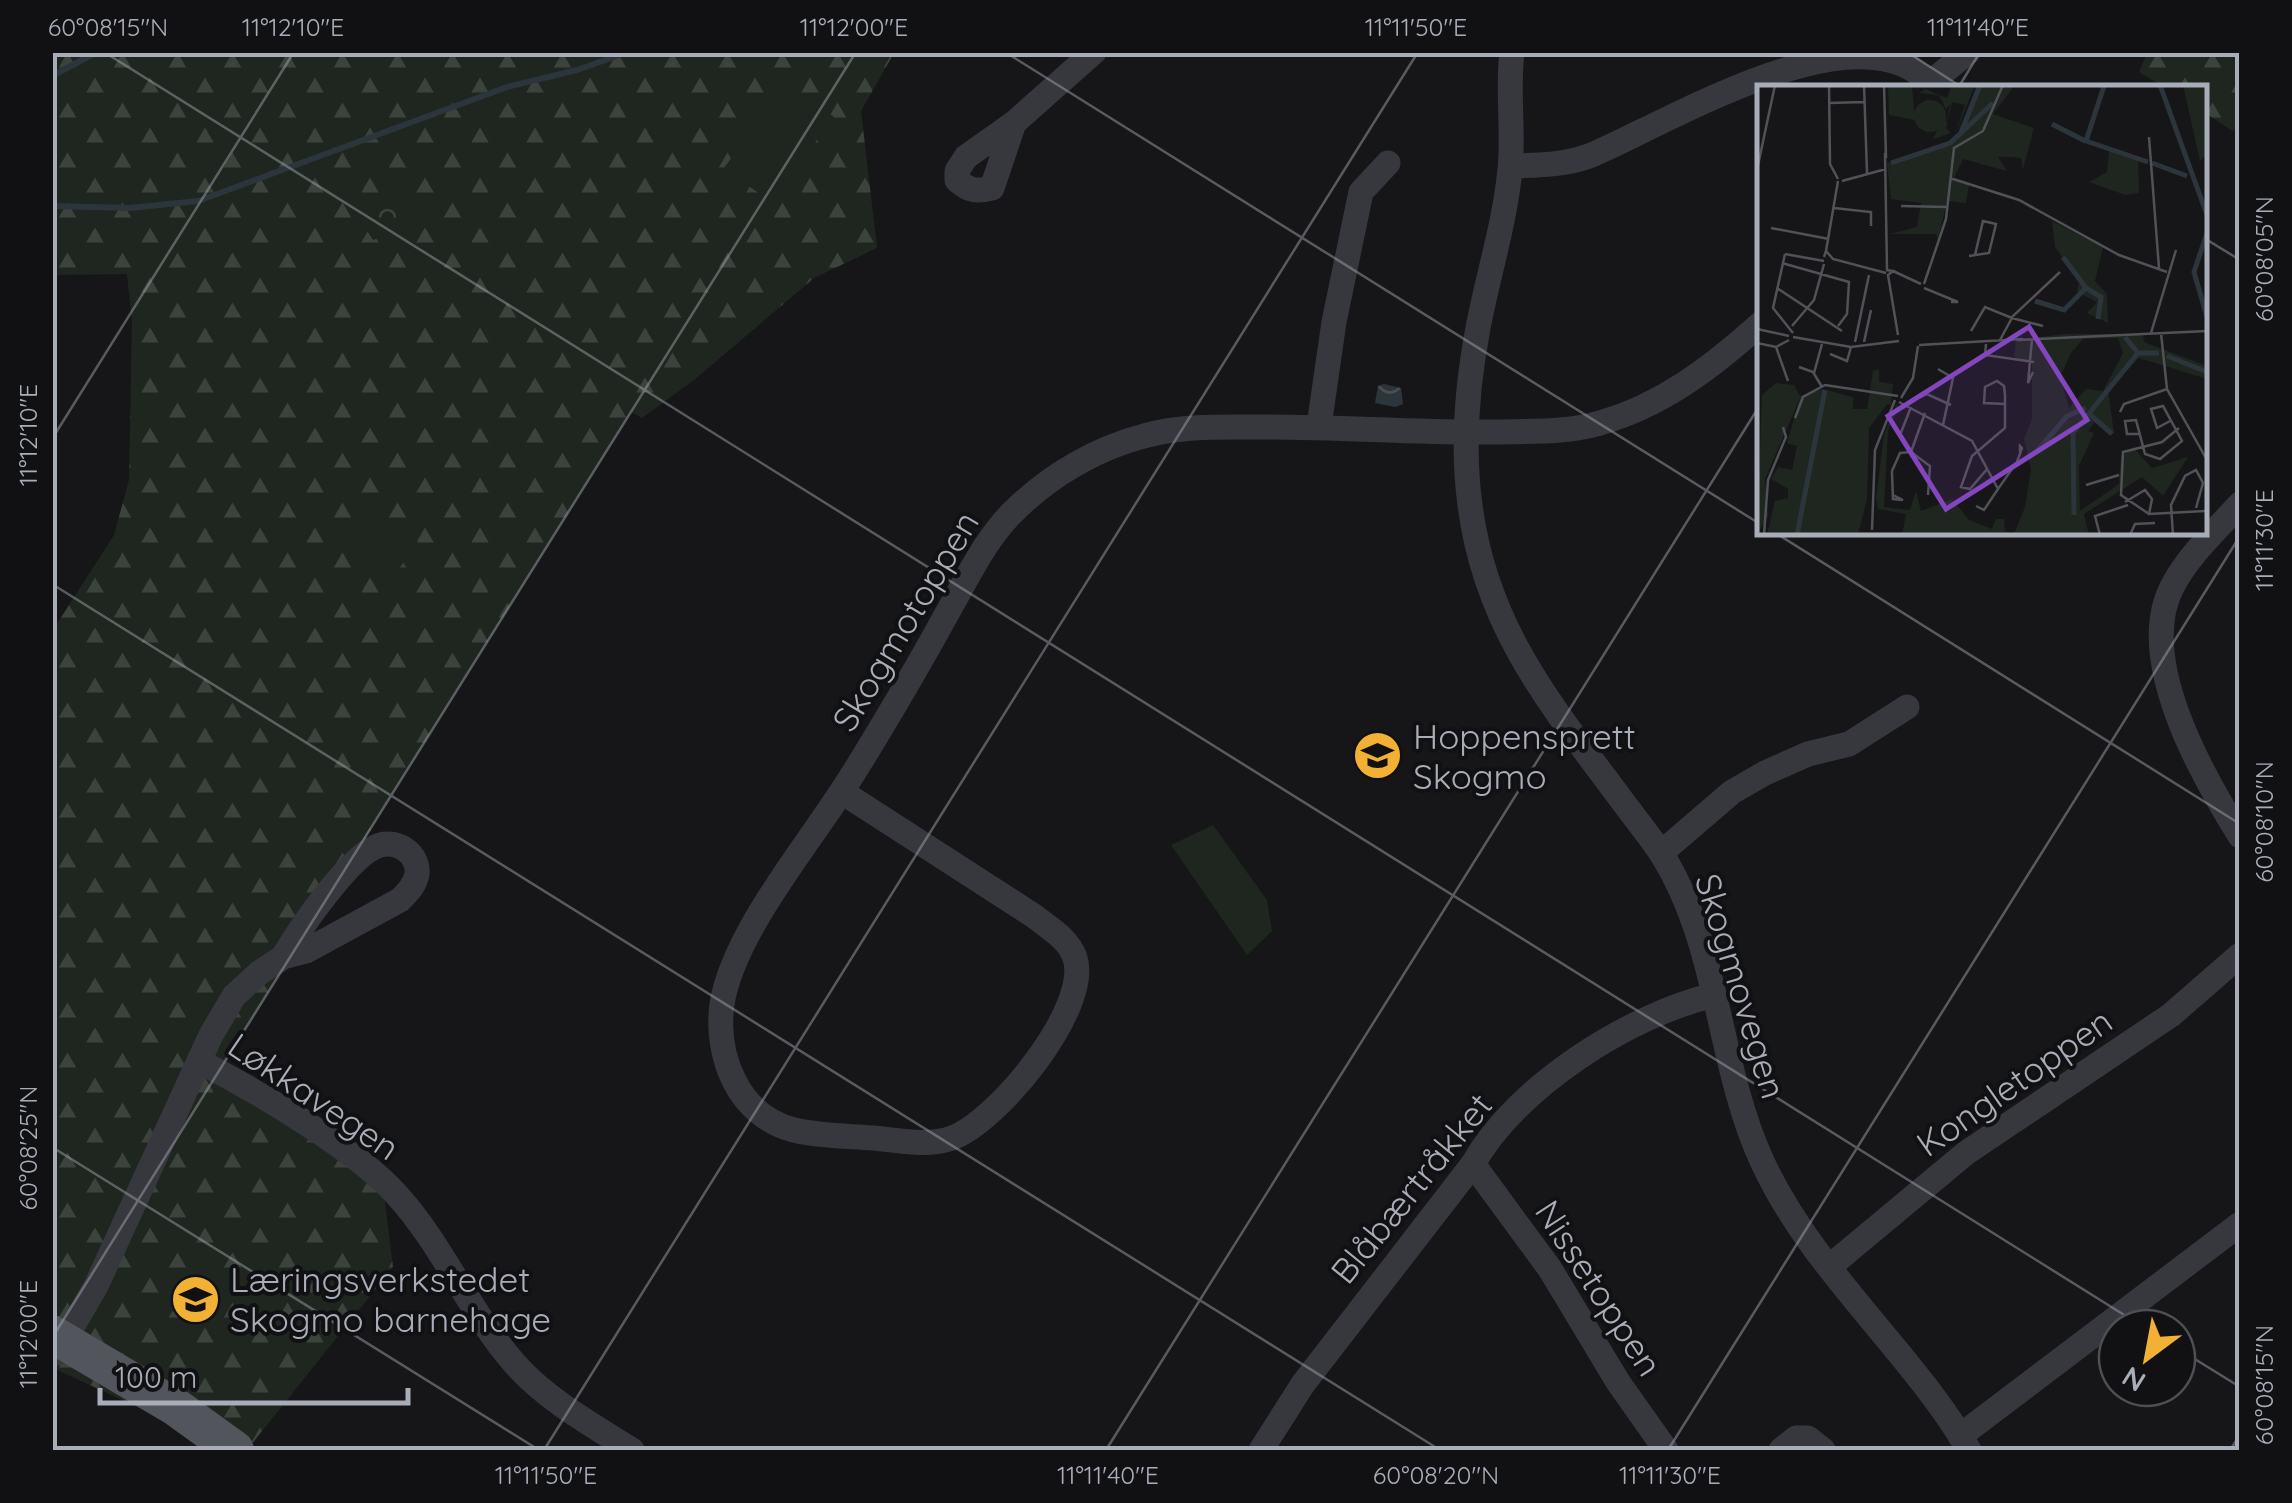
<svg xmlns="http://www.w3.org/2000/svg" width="2292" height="1503" viewBox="0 0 2292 1503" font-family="Quicksand,sans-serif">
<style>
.forest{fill:url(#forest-firs)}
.park{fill:url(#park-crowns)}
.pitch{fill:#1e261f}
.water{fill:url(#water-waves)}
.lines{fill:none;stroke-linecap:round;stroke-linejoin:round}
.stream{stroke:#2c353c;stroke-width:6}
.minor{stroke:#37383d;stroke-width:25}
.primary{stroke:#53555c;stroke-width:38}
.ticks{fill:none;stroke:#a8adb8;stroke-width:2.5;stroke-opacity:0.45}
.labels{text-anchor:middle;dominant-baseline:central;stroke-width:8;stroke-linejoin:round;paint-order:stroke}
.street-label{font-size:35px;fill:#a8adb8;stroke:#111113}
.poi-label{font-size:35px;fill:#a8adb8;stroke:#111113;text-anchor:start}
.inset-river{fill:none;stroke:#2c353c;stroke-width:5}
.inset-road{fill:none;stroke:#505258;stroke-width:2.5}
.view{fill:#8446be;fill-opacity:0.15;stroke:#8446be;stroke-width:5}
.inset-edge{fill:none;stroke:#a8adb8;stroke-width:5}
.neatline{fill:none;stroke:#a8adb8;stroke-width:4}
.ticks-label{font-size:25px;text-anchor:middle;fill:#a8adb8}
</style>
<defs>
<pattern id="forest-firs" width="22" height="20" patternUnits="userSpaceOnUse" patternTransform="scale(2.5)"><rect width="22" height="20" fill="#1e261f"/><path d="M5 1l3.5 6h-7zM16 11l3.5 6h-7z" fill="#3c433d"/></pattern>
<pattern id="park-crowns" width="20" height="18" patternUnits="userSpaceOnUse" patternTransform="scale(2.5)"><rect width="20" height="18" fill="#1e261f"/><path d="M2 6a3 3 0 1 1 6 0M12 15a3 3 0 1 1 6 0" fill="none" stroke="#3c433d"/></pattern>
<pattern id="water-waves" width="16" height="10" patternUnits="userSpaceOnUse" patternTransform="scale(2.5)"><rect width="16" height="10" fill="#2c353c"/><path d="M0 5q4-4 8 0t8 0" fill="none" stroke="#485056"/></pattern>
</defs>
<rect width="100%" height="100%" fill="#161618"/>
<!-- forest -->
<g class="forest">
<polygon points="53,53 894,53 861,111 877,248 814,278 694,380 642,418 631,412 225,1062 381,1170 393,1267 247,1450 230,1450 53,1368 53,630 114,535 129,480 132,323 127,274 53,275"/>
<polygon points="2147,53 2239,53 2239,126 2233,131 2205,113 2204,88 2164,87 2139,72"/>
</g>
<!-- park -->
<polygon class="park" points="391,194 407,208 414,225 373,240 367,231"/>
<!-- pitch -->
<g class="pitch">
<polygon points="787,83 834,117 771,202 724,168"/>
<polygon points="365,505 418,542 391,580 339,542"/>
<polygon points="1213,825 1267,900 1272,931 1247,955 1171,845"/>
</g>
<!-- water -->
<polygon class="water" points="1384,384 1401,388 1403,404 1395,407 1375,403 1378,386"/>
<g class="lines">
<!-- stream -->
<g class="stream">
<polyline points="52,76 97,52"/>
<polyline points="52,206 130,208 198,201 507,87 577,70 628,52"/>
</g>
<!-- minor -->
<g class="minor">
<path d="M1512 52C1507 91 1514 130 1510 169 1505 223 1488 275 1478 328 1467 386 1462 446 1470 505 1485 623 1546 699 1615 791 1630 812 1647 832 1661 853 1720 946 1717 1063 1762 1161 1812 1270 1909 1348 1969 1450"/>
<polyline points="1930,83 1968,52"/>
<path d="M1014 123 992 188C977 192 969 191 957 180V171L966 157 1014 123 1094 52"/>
<path d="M1511 166C1538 165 1569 165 1594 154 1669 122 1867 0 1933 88"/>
<polyline points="1319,426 1334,322 1361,192 1388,163"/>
<path d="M2240 504C2216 530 2188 556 2172 587 2135 659 2202 775 2240 836"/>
<path d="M842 792 1034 916C1048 927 1069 939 1075 958 1091 1008 997 1122 952 1138 927 1147 898 1140 873 1138 847 1136 819 1136 794 1130 738 1116 715 1056 722 1004 732 941 792 865 827 813 844 789 860 763 875 738 901 695 926 652 950 608 969 575 987 536 1016 509 1051 475 1097 448 1144 436 1179 426 1217 427 1253 427 1332 426 1412 433 1492 432 1527 431 1566 433 1600 423 1663 405 1712 367 1760 324"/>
<polyline points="1661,853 1732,792 1765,773 1808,754 1849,744 1907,707"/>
<path d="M199 1061C256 1091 353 1147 396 1194 443 1245 469 1312 515 1364 547 1400 592 1425 632 1450"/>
<polyline points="1473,1164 1550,1269 1618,1382 1666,1450"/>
<polyline points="1829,1267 1966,1153 2171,1015 2240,955"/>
<path d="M57 1353 96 1286 211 1035 234 996 259 973 283 957 306 951 400 900C408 892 415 885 417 874 419 854 398 840 380 845 350 854 299 930 283 957"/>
<polyline points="1960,1436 2240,1224"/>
<path d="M1261 1450 1303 1384 1473 1164C1516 1087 1629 1015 1714 995"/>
<polyline points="1781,1450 1796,1438 1808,1438 1823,1450"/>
</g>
<!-- primary -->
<polyline class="primary" points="52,1334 177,1408 235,1450"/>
</g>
<!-- ticks -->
<path class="ticks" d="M104 52 2145 1328M1005 52 1760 524M1907 52 1963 88M1958 88 1980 52M2204 238 2240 260M52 439 294 52M1774 532 2240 824M52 584 1440 1450M52 1147 539 1450M52 1338 856 52M2177 1348 2240 1387M544 1450 1418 52M1106 1450 1760 405M1668 1450 2240 536M2230 1450 2240 1435"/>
<!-- icons -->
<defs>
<symbol id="school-disc" viewBox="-11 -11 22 22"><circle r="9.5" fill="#f2b134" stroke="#111113"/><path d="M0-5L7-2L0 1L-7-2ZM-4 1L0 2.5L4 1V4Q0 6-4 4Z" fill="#111"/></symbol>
</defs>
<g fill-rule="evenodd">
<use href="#school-disc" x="1350" y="728" width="55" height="55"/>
<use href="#school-disc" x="168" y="1272" width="55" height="55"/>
</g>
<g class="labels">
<!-- street labels -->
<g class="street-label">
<text transform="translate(905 621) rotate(-59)">Skogmotoppen</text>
<text transform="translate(1741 986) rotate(73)">Skogmovegen</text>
<text transform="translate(2014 1082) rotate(-35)">Kongletoppen</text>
<text transform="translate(314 1096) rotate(34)">Løkkavegen</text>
<text transform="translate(1411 1188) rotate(-51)">Blåbærtråkket</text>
<text transform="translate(1599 1288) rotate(57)">Nissetoppen</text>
</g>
<!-- poi labels -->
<g class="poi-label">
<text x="1413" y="736">Hoppensprett<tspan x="1413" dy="40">Skogmo</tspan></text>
<text x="230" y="1279">Læringsverkstedet<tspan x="230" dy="40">Skogmo barnehage</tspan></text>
</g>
</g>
<!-- overview -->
<g transform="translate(1757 85)">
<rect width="450" height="450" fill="#161618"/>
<path d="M195 0H218L198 50 208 20 195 17 189 43 194 48 176 54 187 31 190 38 193 19 189 24 182 10 162 8 168 4 190 13Z" fill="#1e261f"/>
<path d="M222 0H258L236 29 277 43 266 84 264 73 255 72H241L250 86 206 74 197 93 212 100 209 118 190 116 181 155 179 149H133L160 142 164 118 134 114 130 78 200 55ZM426 0H450V69L443 76ZM352 65 381 74 382 108 368 110 332 97 350 87ZM295 136 346 162 338 196 350 209 351 238 330 228 340 217 320 207 322 195 298 162ZM308 249H386L387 257 450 281V294L382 273 351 304 357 349 339 336 331 346 337 348 322 381 323 426 362 399 364 372 376 362 395 383 431 372 406 411 385 392 327 429 332 450H145L149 429 121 424 119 413 127 349 139 321 130 319 112 343 110 414 101 450H10L18 416 31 413V404L14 394 21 382 35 385 40 361 30 358 43 313 8 394 11 431 0 450 5 310 19 298 37 300 43 311 66 304 96 312V324H110L116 286 122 284V297L136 299 134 319 142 320 131 346 127 422 153 425 159 406 164 426 195 414 212 435 235 444 239 434H247L248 446 257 449 268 422 274 384 267 354 275 334V279L257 272 259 255ZM361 253 366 268 346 306 329 304 312 323 303 292 314 268 326 254Z" fill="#1e261f" fill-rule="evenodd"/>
<path d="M71 392 89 400 94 417 67 414Z" fill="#1e261f"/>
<path d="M131 2H155L158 35 132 30ZM157 31a16 16 0 1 1 32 0a16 16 0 1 1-32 0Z" fill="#1e261f"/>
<path class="inset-river" d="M403 0 450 130M347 1 329 56 391 77M295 39 328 56M203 50 223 0M134 78 193 58 236 18M395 78 430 91M450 148 437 187 450 232M306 172 329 203M278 216 307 225 329 203 344 212 341 234M368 252 381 268H402M410 271 450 287M330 327 355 349M280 366 310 331 329 323M317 430 316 348 381 268M40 450 68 305"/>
<path class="inset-road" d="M72 0 73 79 81 94M107 0 110 88M127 0 129 73M72 18 107 17M392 52 402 183M128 68 130 184M0 85 18 0M193 93 262 115 362 170 410 187M85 96 129 84M144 121 190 122M77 123 114 127V141M14 143 72 154M69 166 81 96M28 169 16 223 36 248M28 169 67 176M212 171 232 168 239 139 226 136 218 170M67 172 69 166 76 174 129 188M25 178 92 197 90 229 81 241M129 185 136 186 131 190 141 250M136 186 164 199M167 199 189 134 197 63 226 46 246 0M20 203 85 246M167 203 201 217H194M255 233 286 241M35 241 57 215 67 179M0 244 32 251M214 246 228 222 255 233M394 248 419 165M404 248 410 304 450 375M36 252 94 262 142 256M275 254 271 298 276 287M243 255 256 231 303 187M261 255 450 246M98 257 112 190M107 257 114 225M0 258 19 262 32 255M229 259 228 270 277 277M162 260 266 254M19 262 31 296M73 269 90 276 94 262M42 282 56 287 65 302M181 284 196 293 186 340M57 288 65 259M166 311 157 314 170 309 194 320M144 313 156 293 161 261M142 317 215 356 241 404 260 377 265 363 263 361V367M363 327 367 319 410 304M38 333 46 312 68 300 141 311M422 343 405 357 366 367 364 410 392 429 448 426M382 349H370L368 336 379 335 388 369 403 374 425 356 406 321 394 324 400 343 413 336M143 350 154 322M154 367 173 381 171 410M154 367 168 328M231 383 213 404 204 402 215 371 248 343V310L247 301 240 296 228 302 227 318 248 319M329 400 362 390M136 410 146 415 136 414 135 388V386L143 368 154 367M368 417 388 405 395 414 392 429M219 421 227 425 241 404M115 445 118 365 138 315M7 450 11 395 29 352 26 342M343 450 338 431 371 420M373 450 378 439 398 438M416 450 414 420 428 391 439 385 446 398 439 423"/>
<path class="view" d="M272 242 330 335 189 424 131 331Z"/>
<rect width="450" height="450" class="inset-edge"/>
</g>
<!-- border -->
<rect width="2292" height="1503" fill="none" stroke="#111113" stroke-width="110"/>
<!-- north arrow -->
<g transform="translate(2147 1358) rotate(212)"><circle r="48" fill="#111113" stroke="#4d4f55" stroke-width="2.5"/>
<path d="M0-8L18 38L0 25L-18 38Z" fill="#f2b134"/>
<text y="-15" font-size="28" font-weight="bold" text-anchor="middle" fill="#a8adb8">N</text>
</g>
<!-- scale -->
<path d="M100 1388v15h308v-15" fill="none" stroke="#a8adb8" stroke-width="5"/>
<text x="115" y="1388" font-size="30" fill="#a8adb8" stroke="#111113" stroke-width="8" paint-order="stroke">100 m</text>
<rect x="55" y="55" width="2182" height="1393" class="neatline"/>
<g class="ticks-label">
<text x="108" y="36">60°08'15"N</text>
<text x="293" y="36">11°12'10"E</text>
<text x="854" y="36">11°12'00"E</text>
<text x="1416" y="36">11°11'50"E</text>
<text x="1978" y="36">11°11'40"E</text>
<text transform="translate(2264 259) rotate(-90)" y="9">60°08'05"N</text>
<text transform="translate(28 435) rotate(-90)" y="9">11°12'10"E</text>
<text transform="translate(2264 540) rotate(-90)" y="9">11°11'30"E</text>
<text transform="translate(2264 822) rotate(-90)" y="9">60°08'10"N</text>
<text transform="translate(28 1148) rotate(-90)" y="9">60°08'25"N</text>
<text transform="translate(28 1334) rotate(-90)" y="9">11°12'00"E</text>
<text transform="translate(2264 1385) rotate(-90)" y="9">60°08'15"N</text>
<text x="546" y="1484">11°11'50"E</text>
<text x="1108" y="1484">11°11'40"E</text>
<text x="1436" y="1484">60°08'20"N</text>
<text x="1670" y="1484">11°11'30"E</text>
</g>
</svg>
